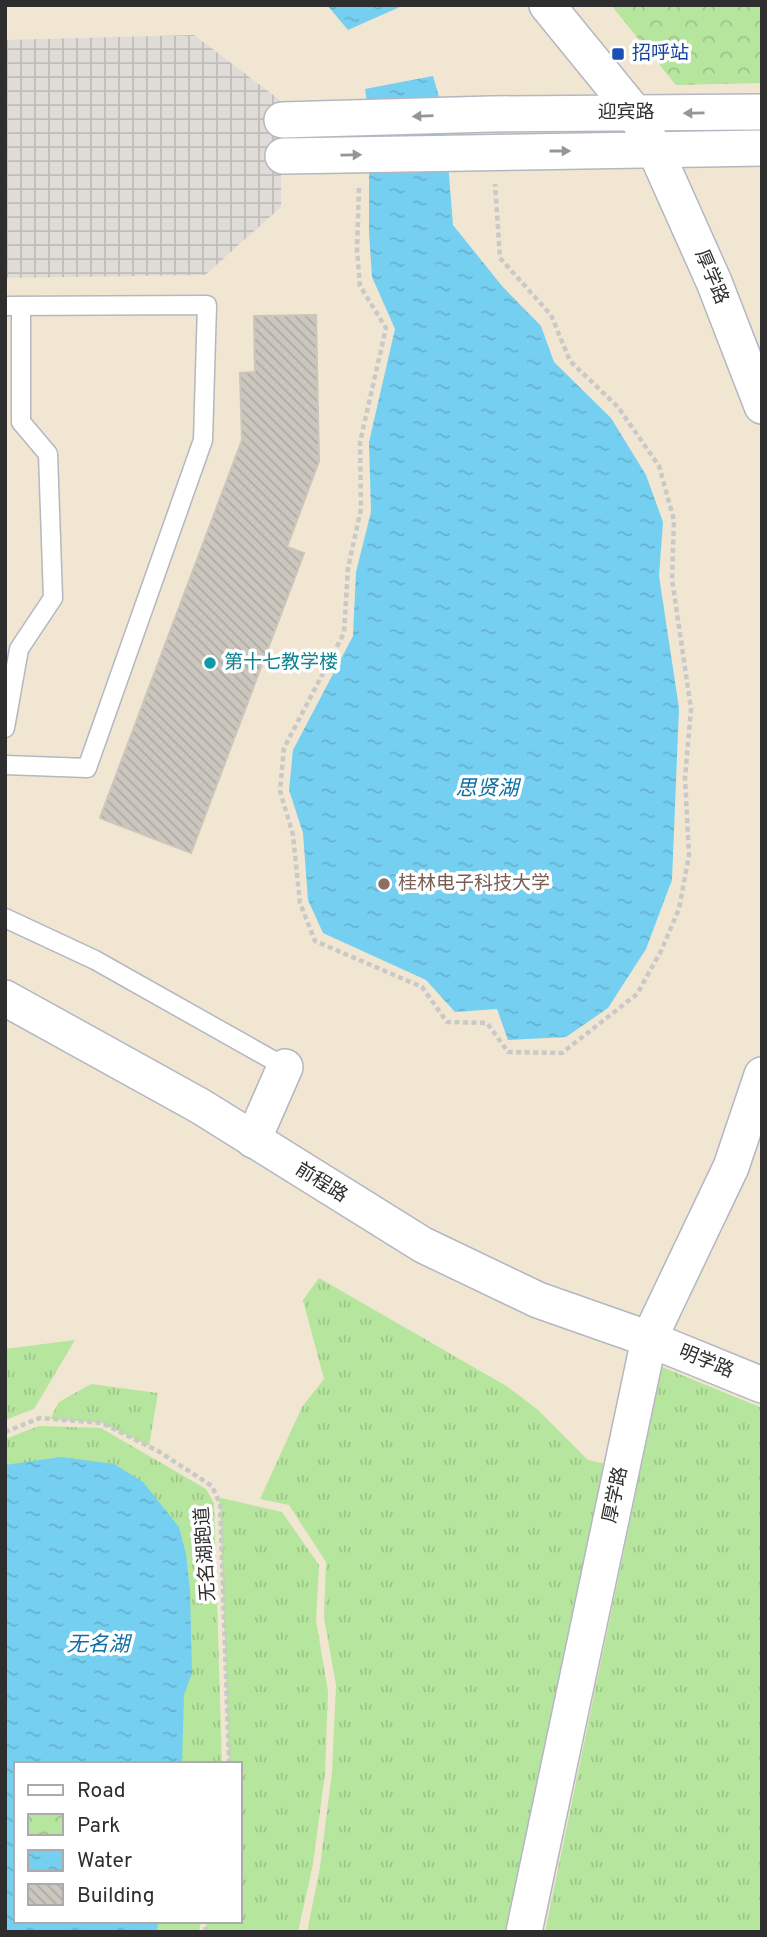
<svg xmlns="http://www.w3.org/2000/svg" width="767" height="1937" viewBox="0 0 767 1937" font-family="Overpass,'Noto Sans SC',sans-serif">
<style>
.education{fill:#f0e6d1;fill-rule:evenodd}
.grass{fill:url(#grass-tufts)}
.park{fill:url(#park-crowns)}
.plaza{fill:url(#plaza-grid)}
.water{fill:url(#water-ripples)}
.building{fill:url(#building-back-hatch);stroke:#cbc5ba;stroke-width:2}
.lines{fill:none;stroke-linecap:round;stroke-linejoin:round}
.service-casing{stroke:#b4b7c1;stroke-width:21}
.minor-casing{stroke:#b4b7c1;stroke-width:38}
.path{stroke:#c9c9c9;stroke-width:4.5;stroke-dasharray:5 3.5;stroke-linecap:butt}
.service{stroke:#fff;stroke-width:18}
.minor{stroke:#fff;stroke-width:35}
.oneway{fill:#969696}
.transit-dot{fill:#1a4fb4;stroke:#fff;stroke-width:2.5}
.culture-dot{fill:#0f9aa8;stroke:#fff;stroke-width:2.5}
.education-dot{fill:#8d6e63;stroke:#fff;stroke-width:2.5}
.labels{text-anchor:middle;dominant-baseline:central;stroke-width:7;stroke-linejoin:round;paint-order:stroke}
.transit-label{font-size:19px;fill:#164399;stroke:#fff;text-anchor:start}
.street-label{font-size:19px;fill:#2e2e2e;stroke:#fff}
.culture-label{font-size:19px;fill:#0d838f;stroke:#fff;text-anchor:start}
.education-label{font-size:19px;fill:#785e54;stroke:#fff;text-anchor:start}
.water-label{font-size:21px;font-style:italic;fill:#0d6fa3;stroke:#fff}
</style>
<defs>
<pattern id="grass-tufts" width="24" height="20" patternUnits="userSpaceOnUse" patternTransform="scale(1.75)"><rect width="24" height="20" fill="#b6e59e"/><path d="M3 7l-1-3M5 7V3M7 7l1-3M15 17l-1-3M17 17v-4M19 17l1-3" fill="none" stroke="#9dc588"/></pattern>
<pattern id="park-crowns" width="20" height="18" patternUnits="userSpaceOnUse" patternTransform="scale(1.75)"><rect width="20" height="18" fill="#b6e59e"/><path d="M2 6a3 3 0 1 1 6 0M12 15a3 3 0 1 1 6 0" fill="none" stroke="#9dc588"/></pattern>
<pattern id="plaza-grid" width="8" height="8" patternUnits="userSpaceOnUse" patternTransform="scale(1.75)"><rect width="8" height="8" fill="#dfdcd8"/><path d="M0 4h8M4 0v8" fill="none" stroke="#c0bdba"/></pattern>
<pattern id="water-ripples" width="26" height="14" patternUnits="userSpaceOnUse" patternTransform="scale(1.75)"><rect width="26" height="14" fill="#75cff0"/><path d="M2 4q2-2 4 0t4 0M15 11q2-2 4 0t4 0" fill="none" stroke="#66b2ce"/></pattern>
<pattern id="building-back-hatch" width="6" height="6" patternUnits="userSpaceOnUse" patternTransform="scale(1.75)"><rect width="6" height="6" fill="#cbc7bf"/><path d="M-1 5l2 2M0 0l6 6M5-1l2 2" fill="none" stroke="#afaba4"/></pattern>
</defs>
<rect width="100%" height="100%" fill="#efe9e1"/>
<!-- education -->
<path class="education" d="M5 5H762V1932H5ZM16 1764H240V1921H16Z"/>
<!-- grass -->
<g class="grass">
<polygon points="319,1278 508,1387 538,1410 588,1460 615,1466 513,1932 307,1932 320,1867 332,1772 336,1685 324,1618 326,1562 289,1505 260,1499 302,1407 324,1379 303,1300"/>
<polygon points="75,1340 34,1409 5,1420 5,1349"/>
<polygon points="662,1367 762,1408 762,1932 545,1932"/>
<polygon points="91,1384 158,1393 149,1446 102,1423 50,1419 59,1402"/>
<polygon points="39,1426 101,1428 206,1489 214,1503 222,1764 16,1764 16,1921 201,1921 199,1932 5,1932 5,1439"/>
<polygon points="217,1497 282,1512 319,1565 316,1620 328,1692 325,1773 313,1864 298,1932 205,1932 207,1921 240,1921 240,1764 229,1764 220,1504"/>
</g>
<!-- park -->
<polygon class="park" points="611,5 762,5 762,83 676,85"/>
<!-- plaza -->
<polygon class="plaza" points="194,35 281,101 281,207 205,275 5,278 5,40"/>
<!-- water -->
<g class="water">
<polygon points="327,5 402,5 402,6 348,30"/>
<polygon points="433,76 444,114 453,225 502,286 541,326 554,362 611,418 646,475 663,522 659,576 679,708 672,880 646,949 608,1008 566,1037 508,1040 497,1009 455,1012 426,980 323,933 308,900 303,833 289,790 293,750 353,636 356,572 371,512 369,442 395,329 372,277 369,232 369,114 365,89"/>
<polygon points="61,1457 114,1464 143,1482 179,1527 186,1554 190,1591 192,1673 184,1695 182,1764 16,1764 16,1921 158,1921 157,1932 5,1932 5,1465"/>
</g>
<!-- building -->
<polygon class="building" points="316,315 319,461 287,547 304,553 191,853 100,818 242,440 240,373 255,372 254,316"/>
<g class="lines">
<defs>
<g id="service">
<polyline points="5,306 207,305 203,440 87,768 5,765"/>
<polyline points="5,728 19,649 53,598 48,454 21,422 21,306"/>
<polyline points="5,918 95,960 285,1067"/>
</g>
<g id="minor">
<polyline points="547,5 635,113 655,150 714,282 762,406"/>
<polyline points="282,120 491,114 762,112"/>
<polyline points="283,156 762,148"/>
<polyline points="5,998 200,1106 423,1245 538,1300 649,1339 762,1385"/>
<polyline points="253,1140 285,1067"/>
<polyline points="524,1932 649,1339 731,1167 762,1075"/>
</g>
</defs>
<!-- service casing -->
<use href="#service" class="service-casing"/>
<!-- minor casing -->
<use href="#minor" class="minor-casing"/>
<!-- path -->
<g class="path">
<polyline points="359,188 357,250 360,286 386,328 360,442 361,509 348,568 344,633 284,748 280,791 293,835 300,903 315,941 422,987 447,1022 487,1023 508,1052 562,1053 637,994 661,951 679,909 689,855 685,778 691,709 672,579 674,520 659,466 618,407 570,361 551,315 500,258 495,184"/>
<polyline points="5,1432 40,1418 102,1423 158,1451 212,1486 220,1504 229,1764"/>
<polyline points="205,1932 207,1921"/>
</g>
<!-- service -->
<use href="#service" class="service"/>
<!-- minor -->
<use href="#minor" class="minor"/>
</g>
<!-- one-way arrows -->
<defs><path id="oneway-solid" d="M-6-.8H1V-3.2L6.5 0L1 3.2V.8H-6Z" transform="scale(1.75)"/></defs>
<g class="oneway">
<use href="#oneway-solid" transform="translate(694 113) rotate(179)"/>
<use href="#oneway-solid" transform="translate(423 116) rotate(178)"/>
<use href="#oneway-solid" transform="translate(560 151)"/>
<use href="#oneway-solid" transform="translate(351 155) rotate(-1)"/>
</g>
<!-- markers -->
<rect class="transit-dot" x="611" y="47" width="14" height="14" rx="3.5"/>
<circle class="culture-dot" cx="210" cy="663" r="7"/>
<circle class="education-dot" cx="384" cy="884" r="7"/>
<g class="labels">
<!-- transit labels -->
<g class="transit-label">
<text x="632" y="54">招呼站</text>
</g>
<!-- street labels -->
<g class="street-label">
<text x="626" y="113">迎宾路</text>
<text transform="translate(711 277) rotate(67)">厚学路</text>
<text transform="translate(321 1183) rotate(32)">前程路</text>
<text transform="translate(706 1362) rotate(22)">明学路</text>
<text transform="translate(616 1495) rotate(-78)">厚学路</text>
<text transform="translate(206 1554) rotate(-94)">无名湖跑道</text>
</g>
<!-- culture labels -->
<g class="culture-label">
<text x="224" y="663">第十七教学楼</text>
</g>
<!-- education labels -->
<g class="education-label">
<text x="398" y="884">桂林电子科技大学</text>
</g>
<!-- water labels -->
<g class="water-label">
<text x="487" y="789">思贤湖</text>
<text x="98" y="1645">无名湖</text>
</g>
</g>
<!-- border -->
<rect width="767" height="1937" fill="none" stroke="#2e2e2e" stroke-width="14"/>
<!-- legend -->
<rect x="14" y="1762" width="228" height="161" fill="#ffffff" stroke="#ababab" stroke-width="2"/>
<rect x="28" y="1785" width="35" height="10" fill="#ffffff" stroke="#ababab" stroke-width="2"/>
<text x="77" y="1797" font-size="21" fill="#2e2e2e">Road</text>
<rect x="28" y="1814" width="35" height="21" fill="url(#park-crowns)" stroke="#ababab" stroke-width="2"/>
<text x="77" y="1832" font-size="21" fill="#2e2e2e">Park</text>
<rect x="28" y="1850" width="35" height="21" fill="url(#water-ripples)" stroke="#ababab" stroke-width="2"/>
<text x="77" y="1867" font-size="21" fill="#2e2e2e">Water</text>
<rect x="28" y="1884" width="35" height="21" fill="url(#building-back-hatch)" stroke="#ababab" stroke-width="2"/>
<text x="77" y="1902" font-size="21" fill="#2e2e2e">Building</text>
</svg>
